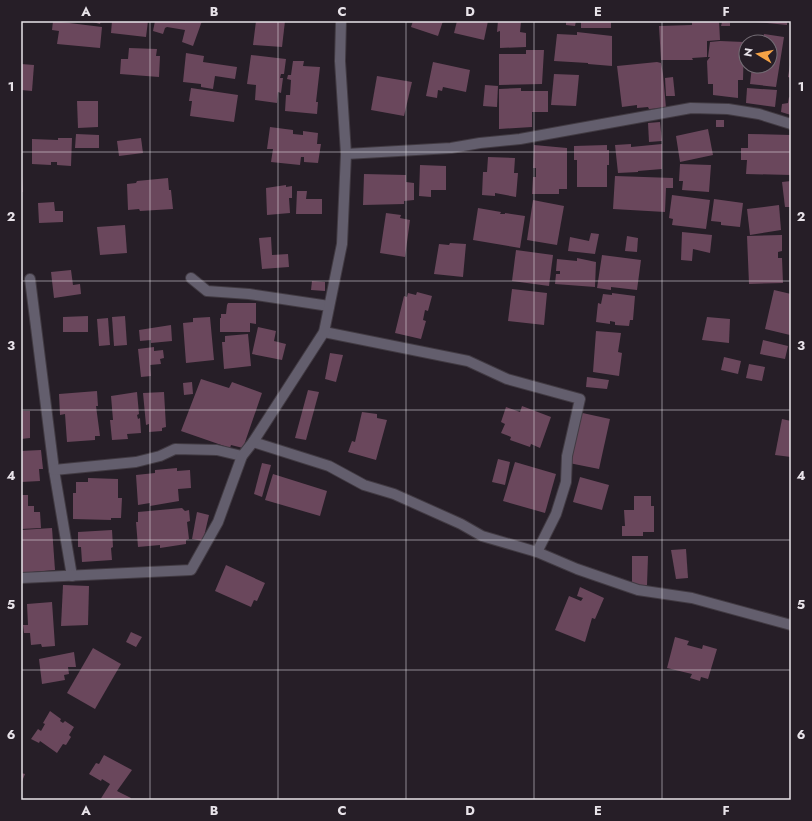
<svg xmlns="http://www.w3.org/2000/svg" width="812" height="821" viewBox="0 0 812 821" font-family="Jost,sans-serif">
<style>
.building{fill:#6a475c}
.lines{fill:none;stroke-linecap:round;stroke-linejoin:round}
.street-casing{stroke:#413a42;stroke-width:12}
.street{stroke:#635e6d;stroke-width:10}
.grid{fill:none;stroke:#e8e3e9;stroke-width:1;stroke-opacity:0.55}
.neatline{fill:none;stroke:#e8e3e9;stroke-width:1.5}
.grid-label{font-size:13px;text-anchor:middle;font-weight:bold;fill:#e8e3e9}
</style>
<rect width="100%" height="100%" fill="#261e27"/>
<!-- building -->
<g class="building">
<polygon points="53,21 102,27 100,48 57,44 59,31 52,30"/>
<polygon points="89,21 101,21 100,24"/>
<polygon points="112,21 148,21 146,37 111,33"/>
<polygon points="155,21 202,21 193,46 182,42 185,30 167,27 165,28 163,34 153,31"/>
<polygon points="256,21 285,21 282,47 253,45"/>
<polygon points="413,21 443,21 438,36 411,27"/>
<polygon points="457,21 488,21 484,40 454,33"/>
<polygon points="498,21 521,22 520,32 526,33 526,47 500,48 500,31 497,32"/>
<polygon points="566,21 576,21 575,26 566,25"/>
<rect x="581" y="21" width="30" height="7"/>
<polygon points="719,21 720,40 707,41 707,57 692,58 693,60 661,60 659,26 692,25 692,22"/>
<polygon points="745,21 787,21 787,25"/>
<polygon points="722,22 730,23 730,26 721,26"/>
<polygon points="577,32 612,36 612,66 588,64 588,63 554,61 557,34 577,35"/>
<polygon points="764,34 784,37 776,87 750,84 752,66 770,66 770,42 752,42 753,37 763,38"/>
<polygon points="720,41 744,42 743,80 738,80 738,98 713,95 713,84 708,84 707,61 710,57 708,57 710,42"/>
<polygon points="129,48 157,49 156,56 160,56 159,77 120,74 121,59 128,59"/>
<polygon points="526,50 544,50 542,84 499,85 499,54 526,54"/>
<polygon points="186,53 204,56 203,62 237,67 235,79 215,76 213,89 201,87 201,84 183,82"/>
<polygon points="251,55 286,59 284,74 281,74 280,78 283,78 281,93 278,92 277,103 255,100 256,85 247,84"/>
<polygon points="293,61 304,61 303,66 320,67 316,102 318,102 317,114 285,111 286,95 290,95 291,80 287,79 288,75 291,75"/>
<polygon points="433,62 470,70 466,92 443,87 442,91 438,90 437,98 426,96"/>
<polygon points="657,62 661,63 663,74 666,108 649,109 648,107 637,108 637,105 622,107 617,66"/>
<polygon points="21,64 34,65 32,91 21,90"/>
<polygon points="790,65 791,65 791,78 788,77"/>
<polygon points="554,74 579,75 576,106 551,105"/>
<polygon points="377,76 412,82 404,116 371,110"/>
<polygon points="673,77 675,96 666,96 665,78"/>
<polygon points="485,85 498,86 497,107 483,106"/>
<polygon points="191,88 238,95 234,122 190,116 192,101 189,101"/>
<polygon points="521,88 521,91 548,91 548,112 532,112 532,127 499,129 499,89"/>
<polygon points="747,88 777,90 775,107 746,103"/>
<polygon points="789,97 791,98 791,115 781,112 782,104 788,103"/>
<polygon points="77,101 98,101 98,127 78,128"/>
<rect x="716" y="120" width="8" height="7"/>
<polygon points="660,122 662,141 649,142 648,123"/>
<polygon points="270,127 293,130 293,134 303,135 303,131 318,133 317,144 321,144 318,163 304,162 304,157 301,157 300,165 271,162 273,149 267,149"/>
<polygon points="708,129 713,155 680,162 676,136"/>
<polygon points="76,134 99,135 99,148 75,148"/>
<polygon points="748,134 791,135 791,175 746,174 747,160 741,160 741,148 748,148"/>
<polygon points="58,138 72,138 71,166 57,165 57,162 51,162 51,165 32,164 32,139 58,140"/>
<polygon points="141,138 143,153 119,156 117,141"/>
<polygon points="631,144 631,147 662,144 662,169 638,171 638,172 618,173 615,145"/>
<polygon points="534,145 567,148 567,189 559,189 559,194 532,194 533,177 536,177 536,168 533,168"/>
<polygon points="607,145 607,150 609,150 609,165 607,165 607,187 577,187 577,160 574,160 574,146"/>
<polygon points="488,157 515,158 514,173 518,173 516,197 495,193 495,196 482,195 483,172 487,172"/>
<polygon points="680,164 711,165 709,192 682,190 683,181 679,181"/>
<polygon points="420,165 446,166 446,190 431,190 431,197 419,196"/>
<polygon points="364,174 406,175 406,182 414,183 414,200 404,201 404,204 363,205"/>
<polygon points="21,176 22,176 23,192 21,192"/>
<polygon points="615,176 673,178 673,188 666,188 665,212 613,209"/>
<polygon points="168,178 169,190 171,190 173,209 140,211 139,209 128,210 127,184 136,183 137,181"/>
<polygon points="791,181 791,207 785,207 782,182"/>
<polygon points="286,185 286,187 292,186 292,198 289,198 290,213 267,215 266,188"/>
<polygon points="297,191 307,191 306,199 322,199 322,214 296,214"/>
<polygon points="672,195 710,200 706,229 672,225 673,219 669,218"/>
<polygon points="714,199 743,203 740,227 721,225 721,222 711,221"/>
<polygon points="533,200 564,206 557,245 527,240"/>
<polygon points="54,202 55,211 63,211 63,222 39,223 38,203"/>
<polygon points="779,205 781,230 750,235 747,209"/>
<polygon points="478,208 501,212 500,214 505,214 505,213 525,216 520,248 473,240"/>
<polygon points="386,213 401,215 400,218 410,220 405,257 380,253"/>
<polygon points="125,225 127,253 100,255 97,227"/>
<polygon points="682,232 712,235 710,253 693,249 692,261 681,260"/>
<polygon points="591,233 599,234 595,254 568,251 570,237 589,241"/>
<polygon points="782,235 782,251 778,252 778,258 782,258 783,283 749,284 747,236"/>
<polygon points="627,236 638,238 637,252 625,251"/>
<polygon points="271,237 272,255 288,254 289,267 262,269 259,238"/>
<polygon points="450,243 466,244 463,277 434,274 439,244 449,245"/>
<polygon points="516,250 553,255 549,286 512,281"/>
<polygon points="602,255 641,260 637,290 611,287 611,290 597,288"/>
<polygon points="577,258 596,262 595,287 555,284 556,274 560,274 560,271 556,271 557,259 577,261"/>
<polygon points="71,270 73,285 80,284 81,294 54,298 51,272"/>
<polygon points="312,281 325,282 325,291 311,290"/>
<polygon points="512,289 547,293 544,325 508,321"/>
<polygon points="774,290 791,294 790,335 765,329"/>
<polygon points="417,292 432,296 428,311 425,310 423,320 426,321 421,339 395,333 404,296 407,297 408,293 416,295"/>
<polygon points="612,293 635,296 633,320 630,320 629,326 615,325 615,322 610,321 610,324 596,322 598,303 601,304 603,294 612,295"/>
<polygon points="228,303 256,303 256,324 250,323 250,332 220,332 220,318 221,318 221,314 226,314 227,305"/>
<polygon points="88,316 88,332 63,332 63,317"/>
<polygon points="125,316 127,345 114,346 112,317"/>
<polygon points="210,317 214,360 186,363 183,323 193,322 193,318"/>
<polygon points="707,317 730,319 729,343 702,340"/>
<polygon points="108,318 110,345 99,346 97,319"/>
<polygon points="171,325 172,341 151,343 151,340 140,341 139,330"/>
<polygon points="258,327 276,331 274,341 286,344 282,360 252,354"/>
<polygon points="596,331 621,333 618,352 622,353 619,376 593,372"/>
<polygon points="248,334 251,366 224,369 222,342 225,342 225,336"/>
<polygon points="763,340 788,346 785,359 760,354"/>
<polygon points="154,347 154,351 163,350 164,358 160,359 161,364 150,365 151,376 141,377 138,349"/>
<polygon points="330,353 343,355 336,382 325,379"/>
<polygon points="724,357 741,361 738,374 721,370"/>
<polygon points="749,364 765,367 762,381 746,378"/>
<polygon points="587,377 609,380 607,389 586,387"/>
<polygon points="201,379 229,388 232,382 262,393 243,448 231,445 230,448 181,431"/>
<polygon points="192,382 193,394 184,395 183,383"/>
<polygon points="308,390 319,392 306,440 295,438"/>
<polygon points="97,391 98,406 96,406 100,436 95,436 95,440 67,442 65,414 60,415 59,394"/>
<polygon points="137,392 139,414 137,415 138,419 140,418 141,433 127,434 128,439 112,440 110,420 113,420 111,396"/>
<polygon points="164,392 166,427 162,428 162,431 149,432 149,424 146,425 143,393"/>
<polygon points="522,406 551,417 540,448 531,444 530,447 510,440 511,437 501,433 505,424 501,422 506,407 520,412"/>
<polygon points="22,411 30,411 30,438 21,439"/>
<polygon points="362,412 377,414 377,418 387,420 376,460 348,452 352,441 355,442"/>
<polygon points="578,412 610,419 599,469 569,463"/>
<polygon points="782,419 791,421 791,457 775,455"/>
<polygon points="41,450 43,469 39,469 40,481 21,482 21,451"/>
<polygon points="498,459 510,462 505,485 492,482"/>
<polygon points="515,462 556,474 545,513 503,501"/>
<polygon points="262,463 271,465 262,497 254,494"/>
<polygon points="177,468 177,471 190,470 191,488 178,489 179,501 150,506 150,503 138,505 136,475 155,473 155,470"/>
<polygon points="273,474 327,491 320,516 265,500"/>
<polygon points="580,477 609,485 602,510 573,502"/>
<polygon points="88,478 118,479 118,498 122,498 121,518 111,518 111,520 73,519 73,493 76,493 76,482 88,482"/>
<polygon points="21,495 28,495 28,506 34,506 34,512 40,512 41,528 21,529"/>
<polygon points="634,496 651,496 651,506 654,506 654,532 643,532 643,536 622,536 622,526 625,526 624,510 634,510"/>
<polygon points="182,508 185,511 189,510 190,521 187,522 189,539 186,540 186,544 160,548 160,545 138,547 136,522 138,522 138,512"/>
<polygon points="197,512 209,515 203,541 192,539"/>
<polygon points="52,528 55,570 21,573 21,530"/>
<polygon points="112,530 113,547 111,548 112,560 82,562 81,547 78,547 78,532"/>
<polygon points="686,549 688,578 676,579 671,550"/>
<polygon points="632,556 648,556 647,585 632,585"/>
<polygon points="226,565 265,583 257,601 254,600 251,607 215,591"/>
<polygon points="63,585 89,586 88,625 61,626"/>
<polygon points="580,587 604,598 595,619 592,618 585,642 555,630 569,596 581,601 583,598 577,596"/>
<polygon points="52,602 55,646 42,647 41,644 31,645 30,633 24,633 23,625 28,625 27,604"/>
<polygon points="131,632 142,637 136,647 126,642"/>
<polygon points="675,637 689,641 687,645 702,649 703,645 717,649 708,679 701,677 700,681 690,678 692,674 667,668"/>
<polygon points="93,648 121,664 95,709 67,693"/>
<polygon points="74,652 76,667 68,667 69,674 64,675 65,680 42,684 39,659"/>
<polygon points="50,711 61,719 60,721 63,723 65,721 74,727 69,735 71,737 66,745 63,744 57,753 40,741 39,743 31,739 38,729 41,731 45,724 43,723"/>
<polygon points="104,755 132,770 117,791 131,798 130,800 100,800 110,784 102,779 101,781 89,774 96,763 99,764"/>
<polygon points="21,773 25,774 21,784"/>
</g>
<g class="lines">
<defs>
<g id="street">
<polyline points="346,154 451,148 480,143 520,139 691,108 728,109 759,114 791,124"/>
<polyline points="191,278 207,291 249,294 329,306"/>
<polyline points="30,279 54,470 72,576"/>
<polyline points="324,332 468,361 507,379 580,399 567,456 566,482 556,514 537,552"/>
<polyline points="253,442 329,466 364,485 394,494 461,524 482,536 537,552 577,569 638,590 692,598 791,625"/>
<polyline points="54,470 136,462 160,456 175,449 217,450 242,456"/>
<polyline points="21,578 191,570 218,522 242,456 253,442 324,332 342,244 346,154 340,61 341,21"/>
</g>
</defs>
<!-- street casing -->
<use href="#street" class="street-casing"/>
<!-- street -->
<use href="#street" class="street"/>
</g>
<!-- grid -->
<path class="grid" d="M150 21V800M278 21V800M406 21V800M534 21V800M662 21V800M21 152H791M21 281H791M21 410H791M21 540H791M21 670H791"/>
<!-- border -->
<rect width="812" height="821" fill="none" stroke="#261e27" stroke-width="44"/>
<!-- north arrow -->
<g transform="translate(758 54) rotate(280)"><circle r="19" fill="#261e27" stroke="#746d75"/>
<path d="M0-3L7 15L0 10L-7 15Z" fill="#f5a346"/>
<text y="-6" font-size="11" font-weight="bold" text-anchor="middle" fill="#e8e3e9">N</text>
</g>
<rect x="22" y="22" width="768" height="777" class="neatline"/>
<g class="grid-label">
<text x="86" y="16">A</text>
<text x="214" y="16">B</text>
<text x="342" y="16">C</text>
<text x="470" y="16">D</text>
<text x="598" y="16">E</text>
<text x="726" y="16">F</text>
<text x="11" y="91">1</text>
<text x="801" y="91">1</text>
<text x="11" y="221">2</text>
<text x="801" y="221">2</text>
<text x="11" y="350">3</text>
<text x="801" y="350">3</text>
<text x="11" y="480">4</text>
<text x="801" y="480">4</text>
<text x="11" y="609">5</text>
<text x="801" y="609">5</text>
<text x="11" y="739">6</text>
<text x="801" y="739">6</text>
<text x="86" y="815">A</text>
<text x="214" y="815">B</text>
<text x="342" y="815">C</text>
<text x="470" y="815">D</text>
<text x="598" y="815">E</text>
<text x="726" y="815">F</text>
</g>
</svg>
